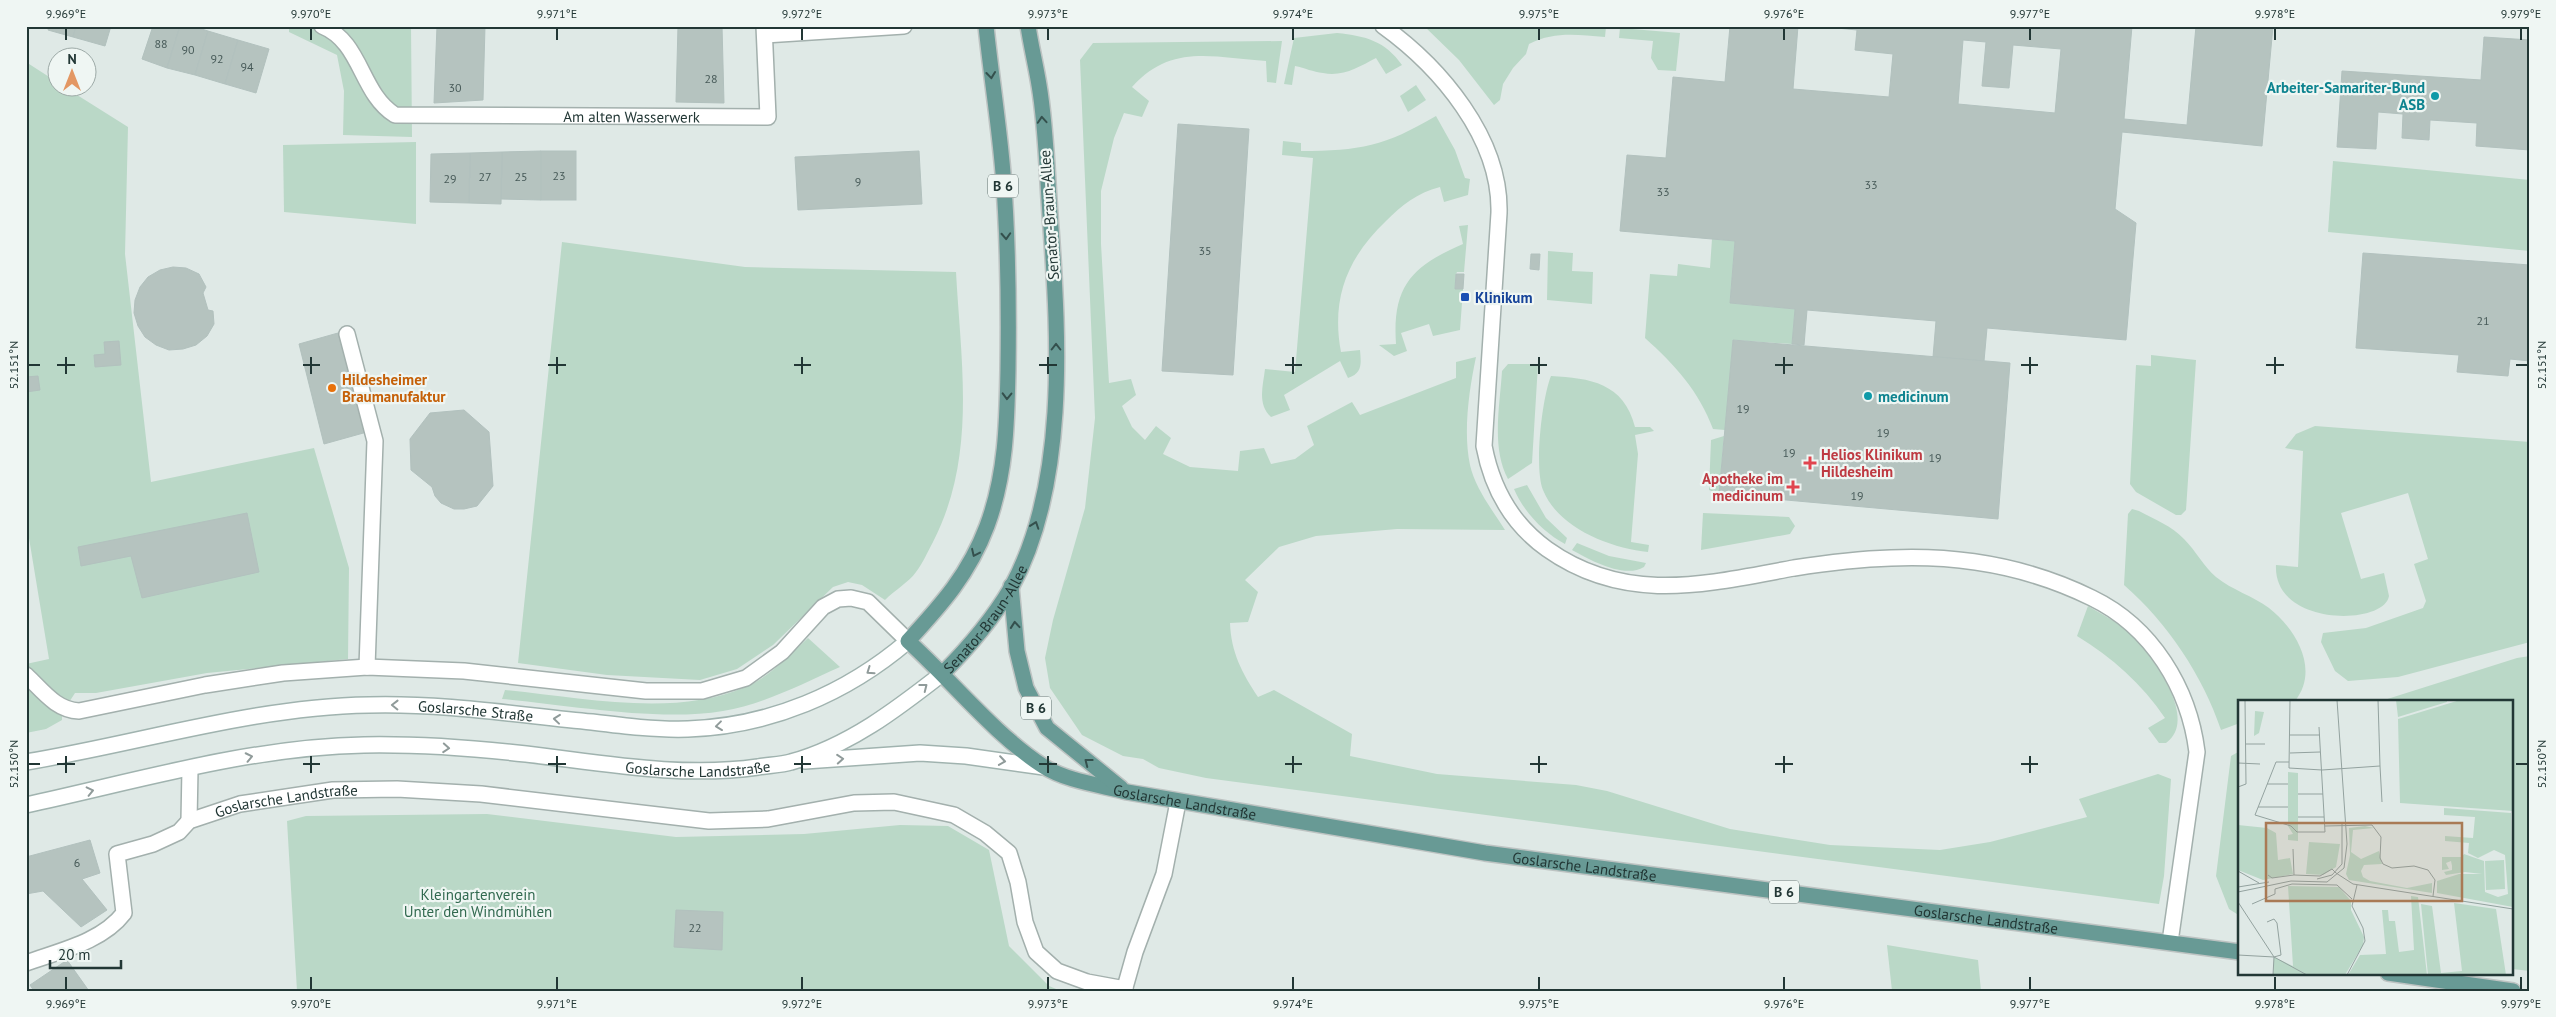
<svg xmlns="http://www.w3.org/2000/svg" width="2556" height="1017" viewBox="0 0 2556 1017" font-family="'PT Sans',sans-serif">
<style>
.green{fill:#bad8c7}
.building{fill:#b5c3bf;stroke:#b2c1be;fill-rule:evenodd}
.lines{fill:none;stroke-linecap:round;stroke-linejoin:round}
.street-casing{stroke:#a3b0ad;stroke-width:18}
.secondary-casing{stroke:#a0b3af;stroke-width:18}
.primary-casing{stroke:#bdc3c2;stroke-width:18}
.street{stroke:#fff;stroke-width:15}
.secondary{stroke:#fff;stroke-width:15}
.primary{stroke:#689a95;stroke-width:15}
.oneway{stroke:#34504d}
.oneway2{stroke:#909b9a}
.ticks{fill:none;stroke:#223735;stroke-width:2}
.culture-dot{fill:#0f9aa8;stroke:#eff6f3;stroke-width:2}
.transit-dot{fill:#1a4fb4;stroke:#eff6f3;stroke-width:2}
.food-dot{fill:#e8710a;stroke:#eff6f3;stroke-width:2}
.health-dot{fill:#e0444e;stroke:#eff6f3;stroke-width:2}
.labels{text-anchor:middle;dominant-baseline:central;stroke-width:4.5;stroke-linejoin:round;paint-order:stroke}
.number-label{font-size:12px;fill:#475a58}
.shield{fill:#eff6f3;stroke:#60706e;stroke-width:1}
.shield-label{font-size:14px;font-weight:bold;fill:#223735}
.culture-label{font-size:15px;font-weight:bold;fill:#0d838f;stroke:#eff6f3;text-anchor:end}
.street-label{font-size:15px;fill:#223735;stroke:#eff6f3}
.transit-label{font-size:15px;font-weight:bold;fill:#164399;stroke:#eff6f3;text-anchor:start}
.food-label{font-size:15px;font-weight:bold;fill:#c56008;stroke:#eff6f3;text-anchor:start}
.health-label{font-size:15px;font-weight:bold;fill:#be3a42;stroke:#eff6f3;text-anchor:start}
.park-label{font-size:15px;fill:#31694f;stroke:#eff6f3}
.inset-road{fill:none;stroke:#93a29f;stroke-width:1}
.view{fill:#a97a55;fill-opacity:0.15;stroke:#a97a55;stroke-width:2.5}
.inset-edge{fill:none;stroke:#223735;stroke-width:2.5}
.neatline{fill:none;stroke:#223735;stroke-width:2}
.ticks-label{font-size:12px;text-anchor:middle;fill:#223735}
</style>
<rect width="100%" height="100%" fill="#dfe9e6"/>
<!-- green -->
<g class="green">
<polygon points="289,26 411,26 412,137 343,135 344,91 337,55 289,32"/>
<path d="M1424 26H1603L1606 27 1605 37C1577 35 1555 31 1529 44L1526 54 1513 68 1503 84 1500 100 1494 105 1459 60Z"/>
<polygon points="1620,28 1680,33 1676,71 1658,70 1651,58 1653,41 1619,38"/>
<path d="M1337 33C1366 36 1385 41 1402 65L1386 74 1376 58C1359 67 1343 77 1323 73 1313 72 1305 68 1295 66L1292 85 1284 84 1294 38Z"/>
<path d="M1282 41 1276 83 1267 82 1266 61C1213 58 1172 43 1132 87L1149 101 1142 117 1124 113 1114 138 1101 191V244L1109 383 1131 379 1136 395 1122 406 1132 427 1145 440 1156 426 1171 438 1163 454 1190 467 1238 471 1240 451 1264 448 1271 464 1295 459 1314 445 1307 426 1352 402 1360 415 1456 378V362L1476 357C1469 390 1463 432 1470 465 1475 488 1493 511 1505 530L1397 529 1316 536 1279 547 1245 580 1258 592 1248 622 1230 623C1231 652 1242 673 1258 697L1274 690 1352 734 1350 756 1437 774 1576 785 1607 791 1730 829 1830 845 1940 850 1990 842 2087 817 2079 799 2158 774 2171 779 2164 876 2159 904 1206 778 1159 768 1143 759 1123 756 1082 735 1050 688 1045 658 1053 620 1085 508 1095 418 1080 60 1093 43Z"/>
<polygon points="26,62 57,82 58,88 66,88 128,127 125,254 151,482 314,448 349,568 348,659 207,673 96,693 75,693 62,713 62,720 46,729 26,733 26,664 49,659 26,520"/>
<polygon points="1416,85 1426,100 1408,112 1400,96"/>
<path d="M1436 116 1455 150 1465 178 1470 179 1468 195 1444 202 1440 187C1417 193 1402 205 1386 221 1347 258 1331 299 1341 352L1360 350C1361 363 1363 373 1348 378L1340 361 1284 395 1290 410 1271 417C1257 404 1263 386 1265 369L1295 372 1313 158 1282 155 1283 141 1301 143V151C1360 151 1385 146 1436 116Z"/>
<polygon points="416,142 416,224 284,212 283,145"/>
<polygon points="2333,161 2530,180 2530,251 2328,232"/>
<path d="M1468 225 1464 272H1457L1456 274 1455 289H1463L1460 330 1433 336 1429 324 1401 333 1407 351 1394 356 1379 345 1396 344C1392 286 1412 266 1463 244L1459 226Z"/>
<path d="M1712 239 1735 241 1730 303 1795 309 1792 344 1733 340 1725 430 1713 429C1699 391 1674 364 1645 338L1650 274 1677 276 1678 264 1710 268Z"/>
<path d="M562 242 745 267 956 272C961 364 977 456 933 542 928 551 923 563 916 572 909 582 895 590 885 600L862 585 848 582 833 587 773 645 737 669 700 680 607 675 518 663Z"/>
<polygon points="1548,251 1573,253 1572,271 1593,272 1592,304 1547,300"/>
<polygon points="2151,355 2196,360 2186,510 2181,515 2176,515 2136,492 2130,484 2136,365 2151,366"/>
<path d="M1508 364H1538L1532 463 1508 479C1491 448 1500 405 1502 371Z"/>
<path d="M1551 376C1590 378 1624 383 1635 427H1650L1654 431 1635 435 1638 454 1631 542 1649 545 1648 552C1610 548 1558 528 1543 490 1534 468 1542 398 1551 376Z"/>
<path d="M2315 426 2530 442V642L2398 677 2348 681 2335 671 2321 642 2323 633 2366 628 2423 608 2426 601 2414 564 2428 559 2408 493 2341 513 2361 579 2384 573 2389 596C2384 626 2273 627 2276 565L2298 567 2303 451 2285 448 2296 434Z"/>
<polygon points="1724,436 1719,494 1709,490 1711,440"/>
<path d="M1527 485 1546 518 1567 538 1565 544C1544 533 1523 511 1514 489Z"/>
<path d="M2132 509 2139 511C2154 519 2172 526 2184 539 2196 551 2204 567 2216 577 2232 590 2253 596 2269 608 2296 629 2320 670 2295 701H2240V723L2221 730C2203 676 2167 622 2124 585L2128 514Z"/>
<polygon points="1703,513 1789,517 1795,526 1790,534 1701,550"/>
<path d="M1577 543 1609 556 1646 563 1644 567C1624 579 1590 560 1572 550Z"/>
<path d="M2088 606C2105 616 2123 625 2136 639 2154 660 2199 720 2166 743H2159L2148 728 2165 718C2142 684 2112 657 2077 636Z"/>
<path d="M808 638 840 667C802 684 764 704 723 711 658 722 568 705 502 699L505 690C579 697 675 718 745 687 770 677 788 656 808 638Z"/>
<polygon points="2530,656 2530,971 2512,969 2512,701 2381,701 2517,658"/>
<polygon points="2240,751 2240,916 2229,909 2216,876 2231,756"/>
<polygon points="487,814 676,837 804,834 900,825 948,826 989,850 1009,946 1049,986 1061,991 297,991 287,821 306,816"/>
<polygon points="1887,945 1978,960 1981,991 1892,991"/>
</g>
<!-- building -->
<g class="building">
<polygon points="49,26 76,26 73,37 48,30"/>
<polygon points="76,26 111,26 105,46 73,37"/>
<polygon points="153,26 180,26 167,68 142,59"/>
<polygon points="180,26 192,26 208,31 195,75 167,68"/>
<polygon points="437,26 485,26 483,100 434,103"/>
<polygon points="678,26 722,26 724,103 676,102"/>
<path d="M1730 26H1798L1793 89 1889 97 1893 54 1855 50 1857 30 1817 26H2132L2124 119 2187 125 2196 26H2273L2262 146 2122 132 2115 209 2136 223 2126 340 1987 328 1984 361 1933 357 1936 321 1807 310 1804 345 1792 344 1795 309 1730 303 1735 241 1620 231 1627 155 1666 158 1673 77 1725 82ZM1963 40 1986 42 1982 86 2009 88 2013 45 2061 49 2055 113 1958 104Z"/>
<polygon points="208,31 238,40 225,84 195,75"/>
<polygon points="2484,37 2530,40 2530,150 2476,146 2477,123 2430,120 2429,140 2402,138 2403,114 2378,112 2376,149 2337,147 2342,71 2481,80"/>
<polygon points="238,40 269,49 256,93 225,84"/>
<polygon points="1178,124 1249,129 1233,375 1162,371"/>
<polygon points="541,151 541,200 501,199 502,152"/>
<rect x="541" y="151" width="35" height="49"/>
<polygon points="919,151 922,204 798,210 795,157"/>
<polygon points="502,152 501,204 469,203 470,153"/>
<polygon points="470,153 469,203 430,202 431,154"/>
<polygon points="2363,253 2530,265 2530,361 2510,359 2508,376 2457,372 2459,355 2356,348"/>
<polygon points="1531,254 1540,254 1539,270 1530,269"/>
<polygon points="173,267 186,268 199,274 206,287 203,293 208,310 213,311 214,324 207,336 196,345 183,349 169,350 156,345 145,337 138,326 134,313 135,300 140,287 148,277 160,270"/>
<polygon points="1456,274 1464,274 1463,289 1455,289"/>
<polygon points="338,333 367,432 324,444 299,344"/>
<polygon points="1733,340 2010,363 1998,519 1719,494"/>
<polygon points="119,341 121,365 95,367 94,355 105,354 104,342"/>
<polygon points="38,376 40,390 26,392 26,377"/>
<polygon points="464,410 489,432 493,486 477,506 464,509 454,509 441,503 435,496 432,487 411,470 410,439 430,413"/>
<polygon points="247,513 259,572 142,598 131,556 81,566 78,547"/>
<polygon points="90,840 100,873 82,879 107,910 81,927 43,891 26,894 26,857"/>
<polygon points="676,910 723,912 722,950 674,947"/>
<polygon points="67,960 89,991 34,991 30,985"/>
</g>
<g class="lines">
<defs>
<g id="street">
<path id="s1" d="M322 26C362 42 360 93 395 115L768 117 764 26"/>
<path d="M1383 26C1440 67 1501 138 1499 213L1484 446C1492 488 1512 524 1547 549 1626 605 1706 584 1794 568 1826 563 1858 559 1891 558 1961 555 2029 567 2092 598 2152 627 2189 688 2197 752L2170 942"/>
<polyline points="765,35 904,26"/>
<polyline points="347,334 375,441 367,667"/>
<path d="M26 675C43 691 56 710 79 711L205 685 283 673 367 667 464 671 646 691H702L746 678 782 652 823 607 838 599 851 598 868 602 908 641"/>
<polyline points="189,821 190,769"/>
<path id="s2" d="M26 963C59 951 102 942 124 913L117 854 153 844 179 832 189 821 240 804 333 790 397 789 481 794 709 821 768 819 854 803 894 802 954 815 985 833 1009 853 1018 882 1025 922 1036 952 1057 971 1087 982 1125 989"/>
<polyline points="1124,991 1135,952 1164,874 1178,802"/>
</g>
<g id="secondary">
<polyline points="805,761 920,753 966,756 1044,767"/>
<path id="s3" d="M26 762C141 743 252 707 369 705 443 703 518 715 592 722 624 726 656 730 688 729 770 726 846 694 908 641"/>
<path id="s4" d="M26 805C137 781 250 747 364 745 418 744 472 748 526 754 603 763 681 778 758 767 769 765 781 765 791 762 849 746 897 709 943 673"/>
</g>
<g id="primary">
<path id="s5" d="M986 26C991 75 999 124 1003 173 1008 238 1009 304 1008 370 1007 423 1006 475 987 526 969 574 942 604 908 641 951 680 995 735 1043 766 1066 781 1100 785 1127 792L1485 853 2240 952"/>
<polyline points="1011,586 1017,651 1026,688 1047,728 1121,788"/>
<path id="s6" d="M943 673C969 647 992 620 1011 588 1067 486 1059 341 1051 228 1047 181 1047 132 1039 85 1036 66 1031 46 1028 26"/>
<polyline points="2388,973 2513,991"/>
</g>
</defs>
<!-- street casing -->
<use href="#street" class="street-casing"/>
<!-- secondary casing -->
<use href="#secondary" class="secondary-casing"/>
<!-- primary casing -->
<use href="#primary" class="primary-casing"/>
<!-- street -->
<use href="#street" class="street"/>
<!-- secondary -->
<use href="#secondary" class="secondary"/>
<!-- primary -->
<use href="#primary" class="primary"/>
</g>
<!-- one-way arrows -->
<defs><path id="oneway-chevron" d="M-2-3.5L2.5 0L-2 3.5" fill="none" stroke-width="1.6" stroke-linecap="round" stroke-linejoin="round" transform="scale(1.25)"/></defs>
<g class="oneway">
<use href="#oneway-chevron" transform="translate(991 75) rotate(84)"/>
<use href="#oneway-chevron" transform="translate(1042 120) rotate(-94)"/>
<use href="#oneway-chevron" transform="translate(1006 236) rotate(87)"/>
<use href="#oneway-chevron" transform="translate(1056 347) rotate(-90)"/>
<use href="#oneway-chevron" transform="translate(1007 396) rotate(91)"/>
<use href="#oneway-chevron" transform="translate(1035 525) rotate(-71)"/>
<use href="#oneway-chevron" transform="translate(975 553) rotate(115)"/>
<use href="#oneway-chevron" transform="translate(1015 625) rotate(-95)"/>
<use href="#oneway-chevron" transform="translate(1088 762) rotate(-142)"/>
</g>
<g class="oneway2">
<use href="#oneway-chevron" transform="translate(870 671) rotate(145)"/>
<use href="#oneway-chevron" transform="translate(924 687) rotate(-38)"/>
<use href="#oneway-chevron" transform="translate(395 705) rotate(-179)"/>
<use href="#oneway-chevron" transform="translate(557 719) rotate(-174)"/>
<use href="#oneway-chevron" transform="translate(719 726) rotate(173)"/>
<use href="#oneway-chevron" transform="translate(446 748) rotate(4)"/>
<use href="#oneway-chevron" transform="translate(249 757) rotate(-12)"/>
<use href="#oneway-chevron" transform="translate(840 759) rotate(-4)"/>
<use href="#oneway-chevron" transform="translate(1002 761) rotate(8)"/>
<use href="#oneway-chevron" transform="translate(90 791) rotate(-13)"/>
</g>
<!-- ticks -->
<path class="ticks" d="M66 28V40M311 28V40M557 28V40M802 28V40M1048 28V40M1293 28V40M1539 28V40M1784 28V40M2030 28V40M2275 28V40M2521 28V40M66 357V374M311 357V374M557 357V374M802 357V374M1048 357V374M1293 357V374M1539 357V374M1784 357V374M2030 357V374M2275 357V374M28 365H40M57 365H75M303 365H320M548 365H566M794 365H811M1039 365H1057M1285 365H1302M1530 365H1547M1775 365H1793M2021 365H2038M2266 365H2284M2516 365H2528M66 756V773M311 756V773M557 756V773M802 756V773M1048 756V773M1293 756V773M1539 756V773M1784 756V773M2030 756V773M28 764H40M57 764H75M303 764H320M548 764H566M794 764H811M1039 764H1057M1285 764H1302M1530 764H1547M1775 764H1793M2021 764H2038M2516 764H2528M66 977V990M311 977V990M557 977V990M802 977V990M1048 977V990M1293 977V990M1539 977V990M1784 977V990M2030 977V990M2275 977V990M2521 977V990"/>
<!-- markers -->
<g class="culture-dot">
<circle cx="2435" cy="96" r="5"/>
<circle cx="1868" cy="396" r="5"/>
</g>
<rect class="transit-dot" x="1460" y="292" width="10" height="10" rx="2.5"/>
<circle class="food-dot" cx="332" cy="388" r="5"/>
<g class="health-dot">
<path d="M1807.5 455.5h5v5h5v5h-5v5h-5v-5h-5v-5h5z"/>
<path d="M1790.5 479.5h5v5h5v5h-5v5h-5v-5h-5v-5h5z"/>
</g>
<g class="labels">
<!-- number labels -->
<g class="number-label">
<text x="161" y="43">88</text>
<text x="188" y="49">90</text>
<text x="217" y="58">92</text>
<text x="247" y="66">94</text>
<text x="711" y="78">28</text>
<text x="455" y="87">30</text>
<text x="559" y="175">23</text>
<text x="485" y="176">27</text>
<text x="521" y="176">25</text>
<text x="450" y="178">29</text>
<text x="858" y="181">9</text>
<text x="1871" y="184">33</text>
<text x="1663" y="191">33</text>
<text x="1205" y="250">35</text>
<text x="2483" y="320">21</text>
<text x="1743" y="408">19</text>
<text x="1883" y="432">19</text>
<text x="1789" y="452">19</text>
<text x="1935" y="457">19</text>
<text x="1857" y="495">19</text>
<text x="77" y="862">6</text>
<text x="695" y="927">22</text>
</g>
<!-- shield labels -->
<g class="shield">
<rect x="988" y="174.5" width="30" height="23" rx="4"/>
<rect x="1021" y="696.5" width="30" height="23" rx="4"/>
<rect x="1769" y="880.5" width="30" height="23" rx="4"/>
</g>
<g class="shield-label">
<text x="1003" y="186">B 6</text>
<text x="1036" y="708">B 6</text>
<text x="1784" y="892">B 6</text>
</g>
<!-- culture labels -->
<g class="culture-label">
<text x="2425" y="87">Arbeiter-Samariter-Bund<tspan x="2425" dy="17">ASB</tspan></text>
<text x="1878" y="396" text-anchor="start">medicinum</text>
</g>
<!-- street labels -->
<g class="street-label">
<text stroke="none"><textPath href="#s1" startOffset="354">Am alten Wasserwerk</textPath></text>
<text transform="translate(1049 215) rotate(-94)">Senator-Braun-Allee</text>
<text stroke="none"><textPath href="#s6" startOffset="69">Senator-Braun-Allee</textPath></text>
<text stroke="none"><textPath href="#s3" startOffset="455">Goslarsche Straße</textPath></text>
<text stroke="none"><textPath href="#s4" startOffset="679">Goslarsche Landstraße</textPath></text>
<text stroke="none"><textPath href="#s2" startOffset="352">Goslarsche Landstraße</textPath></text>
<text stroke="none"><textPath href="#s5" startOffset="975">Goslarsche Landstraße</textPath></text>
<text stroke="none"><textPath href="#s5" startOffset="1380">Goslarsche Landstraße</textPath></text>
<text stroke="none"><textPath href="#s5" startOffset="1785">Goslarsche Landstraße</textPath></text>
</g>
<!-- transit labels -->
<g class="transit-label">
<text x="1475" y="297">Klinikum</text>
</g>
<!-- food labels -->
<g class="food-label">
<text x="342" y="379">Hildesheimer<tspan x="342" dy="17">Braumanufaktur</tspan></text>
</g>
<!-- health labels -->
<g class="health-label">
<text x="1821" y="454">Helios Klinikum<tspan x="1821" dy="17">Hildesheim</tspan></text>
<text x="1783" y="478" text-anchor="end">Apotheke im<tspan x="1783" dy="17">medicinum</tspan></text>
</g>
<!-- park labels -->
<g class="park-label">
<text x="478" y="894">Kleingartenverein<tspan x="478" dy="17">Unter den Windmühlen</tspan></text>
</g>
</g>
<!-- overview -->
<g transform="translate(2238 700)">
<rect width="275" height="275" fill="#dfe9e6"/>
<path d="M158 0H209V2L160 17ZM222 0H275V111L162 103 160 19ZM17 11 26 12 21 33 16 36ZM50 72 60 73V141L50 140V135L55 134 50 126ZM206 108 273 113 275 207 199 193V181L221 174H244L227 172 208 175 206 172 214 170V166L213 161 208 163 211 169 204 170V157H224L226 154 246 161 247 192 260 197 270 194 267 155 256 150 240 158 230 153 231 143 207 141V136L235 138 237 117 206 115ZM0 125 29 128 38 133 40 160 52 158 55 174 25 180 0 170ZM127 126 136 128 115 130 113 152 123 159 141 151 144 164 126 165 123 171 125 177 132 181 169 188 194 183V193L111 180 108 174 112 155 111 128ZM71 142 102 144 98 167 85 175 68 174ZM266 160 267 189 248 190 247 161ZM50 186 101 187 113 201V210L126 237 125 245 107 275H35L36 257 55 266ZM173 196 180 197 189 275H110L122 255 148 254 144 210H150L151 221H157L161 252 176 250ZM216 203 258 209 268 275H190L183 204 194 206 203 273 224 271Z" fill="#bad8c7"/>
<path class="inset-road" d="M52 0 51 68 84 70 142 66 140 0M51 35H82M7 44H27M52 53 82 52M51 62H38L17 115 53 126 59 132H87L81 27M0 63 22 64M142 66 144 102M29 84H50M0 87 8 84 7 0M60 94H85M20 107H50M60 117H86M87 126 134 125 143 137 142 158 145 164 154 168 176 166 190 170 197 180 195 196M55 149 56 175M0 171 21 183M98 173 115 184 275 209M30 175 34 178 56 175 82 176 94 169 98 173M79 179 94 175 104 164V123M0 187 31 182M0 192 53 181 89 182 106 168 109 144 99 0M0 202 36 257 43 255 39 223 36 219 29 222M14 204 37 194V189L54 184 99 185 114 199M0 255 36 257 69 275M35 275 36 257M109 275 127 241 125 228 114 206 119 185"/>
<path class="view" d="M28 123H224V201H28Z"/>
<rect width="275" height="275" class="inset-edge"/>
</g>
<!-- border -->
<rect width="2556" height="1017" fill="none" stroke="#eff6f3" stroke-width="55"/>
<!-- north arrow -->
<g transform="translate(72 72)"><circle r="24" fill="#eff6f3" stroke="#9daaa7"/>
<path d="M0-4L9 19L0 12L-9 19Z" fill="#e39763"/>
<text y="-8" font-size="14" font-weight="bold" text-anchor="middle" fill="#223735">N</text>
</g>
<!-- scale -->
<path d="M50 960v8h71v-8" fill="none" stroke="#223735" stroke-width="2.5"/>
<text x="58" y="960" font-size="15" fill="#223735" stroke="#eff6f3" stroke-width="4" paint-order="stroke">20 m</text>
<rect x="28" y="28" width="2500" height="962" class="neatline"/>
<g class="ticks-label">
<text x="66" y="18">9.969°E</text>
<text x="311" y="18">9.970°E</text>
<text x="557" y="18">9.971°E</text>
<text x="802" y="18">9.972°E</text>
<text x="1048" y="18">9.973°E</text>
<text x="1293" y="18">9.974°E</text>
<text x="1539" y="18">9.975°E</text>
<text x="1784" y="18">9.976°E</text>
<text x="2030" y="18">9.977°E</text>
<text x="2275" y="18">9.978°E</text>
<text x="2521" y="18">9.979°E</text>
<text transform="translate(14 365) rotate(-90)" y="4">52.151°N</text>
<text transform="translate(2542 365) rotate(-90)" y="4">52.151°N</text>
<text transform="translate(14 764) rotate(-90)" y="4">52.150°N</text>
<text transform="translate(2542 764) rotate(-90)" y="4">52.150°N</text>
<text x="66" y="1008">9.969°E</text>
<text x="311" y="1008">9.970°E</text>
<text x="557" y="1008">9.971°E</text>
<text x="802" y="1008">9.972°E</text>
<text x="1048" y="1008">9.973°E</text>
<text x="1293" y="1008">9.974°E</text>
<text x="1539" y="1008">9.975°E</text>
<text x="1784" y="1008">9.976°E</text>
<text x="2030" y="1008">9.977°E</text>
<text x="2275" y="1008">9.978°E</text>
<text x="2521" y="1008">9.979°E</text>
</g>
</svg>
